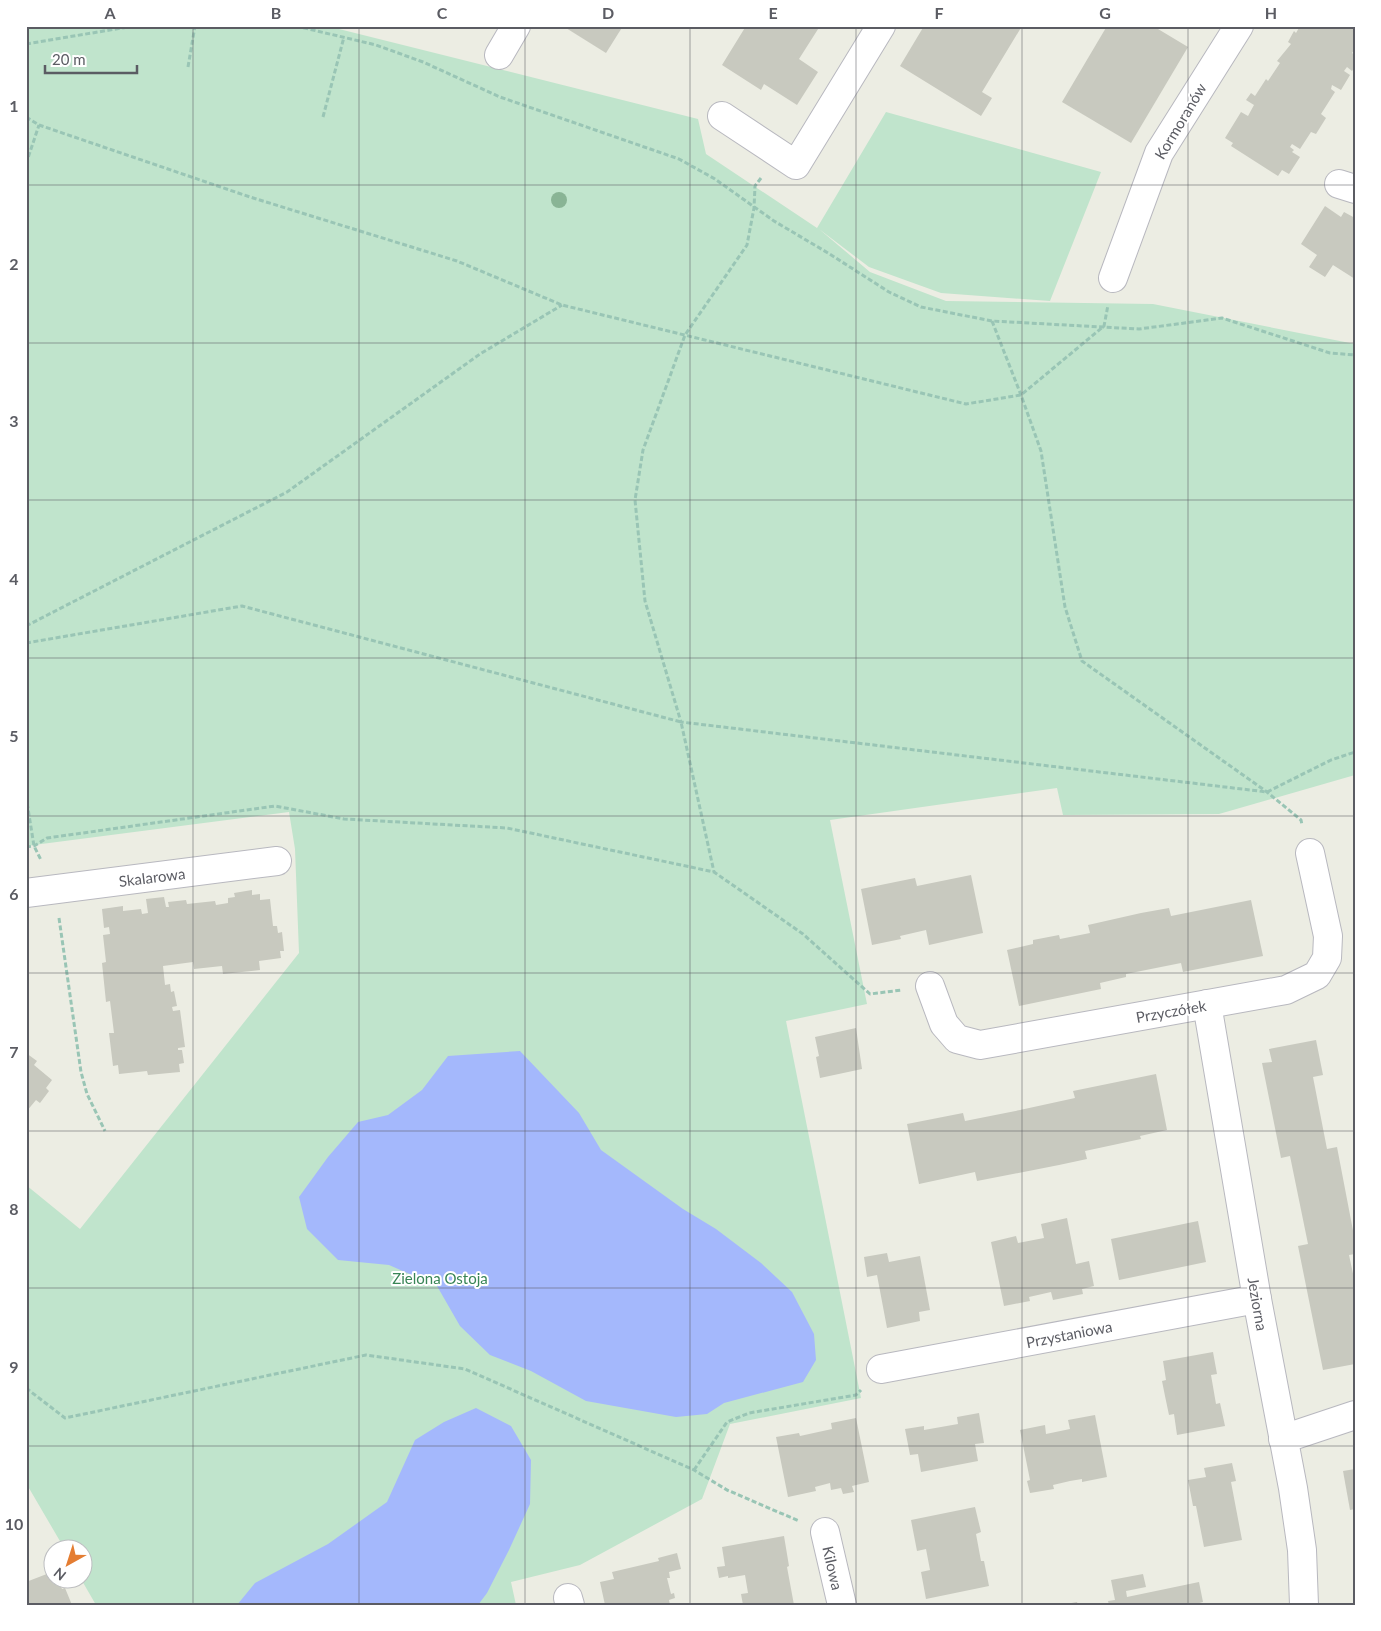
<svg xmlns="http://www.w3.org/2000/svg" width="1381" height="1631" viewBox="0 0 1381 1631" font-family="Lato,sans-serif">
<style>
.green{fill:#c0e4cc}
.water{fill:#a4b8fc}
.building{fill:#c8c9bf}
.lines{fill:none;stroke-linecap:round;stroke-linejoin:round}
.minor-casing{stroke:#b8b8bf;stroke-width:30}
.path{stroke:#99c5b5;stroke-width:3;stroke-dasharray:5 2.5;stroke-linecap:butt}
.minor{stroke:#fff;stroke-width:28}
.tree{fill:#89b495}
.grid{fill:none;stroke:#5b5c63;stroke-width:1;stroke-opacity:0.55}
.labels{text-anchor:middle;dominant-baseline:central;stroke-width:4;stroke-linejoin:round;paint-order:stroke}
.street-label{font-size:15px;fill:#5b5c63;stroke:#fff}
.park-label{font-size:15px;fill:#388556;stroke:#fff}
.neatline{fill:none;stroke:#5b5c63;stroke-width:2}
.grid-label{font-size:16px;text-anchor:middle;font-weight:bold;fill:#5b5c63}
</style>
<rect width="100%" height="100%" fill="#ecede3"/>
<!-- green -->
<polygon class="green" points="26,26 327,26 698,119 706,154 817,228 886,112 1101,172 1050,301 941,293 869,267 819,229 870,272 946,301 1153,304 1355,344 1355,775 1219,814 1063,815 1057,788 830,820 867,1004 786,1021 861,1398 730,1424 702,1499 580,1565 511,1582 516,1605 96,1605 81,1579 82,1548 64,1548 26,1483 26,1185 80,1229 299,953 295,849 289,812 26,846"/>
<!-- water -->
<g class="water">
<polygon points="520,1051 579,1113 601,1150 683,1209 716,1229 761,1263 792,1292 814,1334 816,1360 803,1382 724,1403 707,1414 676,1417 586,1401 531,1371 490,1355 460,1326 437,1286 389,1265 338,1260 307,1229 299,1197 328,1157 358,1122 388,1115 422,1090 448,1056"/>
<polygon points="476,1408 511,1426 531,1460 530,1504 509,1550 487,1593 478,1605 237,1605 255,1583 328,1544 387,1502 415,1440 444,1422"/>
</g>
<!-- building -->
<g class="building">
<polygon points="568,26 623,26 606,53 566,28"/>
<polygon points="746,26 820,26 799,59 818,72 797,105 764,84 761,90 722,65"/>
<polygon points="924,26 1022,26 982,92 992,98 981,116 900,66"/>
<polygon points="1107,26 1153,26 1188,47 1131,143 1062,102"/>
<polygon points="1300,26 1355,26 1355,49 1352,53 1355,55 1355,67 1352,71 1347,67 1344,71 1350,75 1341,90 1332,85 1331,89 1335,92 1321,114 1326,118 1316,134 1311,132 1300,149 1292,144 1290,147 1294,150 1292,152 1300,157 1289,174 1282,170 1278,176 1231,146 1233,143 1225,138 1241,112 1248,116 1254,105 1246,100 1251,93 1255,96 1266,79 1268,81 1280,63 1277,61 1291,44 1288,42 1294,31 1296,33"/>
<polygon points="1325,206 1341,217 1344,212 1355,218 1355,279 1333,265 1325,277 1309,267 1317,255 1301,244"/>
<polygon points="971,875 983,933 929,945 926,930 900,936 901,939 872,945 861,889 915,878 917,886"/>
<polygon points="252,890 252,895 260,894 260,900 270,899 273,926 277,926 278,933 282,932 284,951 280,951 281,958 259,961 260,970 223,974 222,966 194,969 193,962 163,966 165,985 170,984 171,992 174,991 177,1006 172,1007 173,1011 180,1010 185,1047 178,1048 178,1050 182,1050 184,1063 179,1064 180,1072 148,1075 147,1071 119,1074 118,1065 113,1066 109,1033 114,1033 110,1001 106,1002 102,963 106,962 103,935 110,934 109,927 104,928 102,909 123,906 123,911 141,909 142,914 148,913 146,899 164,897 166,907 169,907 168,902 186,900 187,904 215,901 216,905 228,903 228,898 235,897 234,893"/>
<polygon points="1251,900 1263,956 1183,972 1181,963 1126,974 1126,977 1100,983 1101,989 1019,1006 1007,950 1033,944 1033,940 1059,935 1060,939 1090,933 1088,925 1141,913 1169,908 1171,916"/>
<polygon points="856,1028 862,1069 820,1078 816,1057 819,1056 815,1037"/>
<polygon points="1316,1040 1323,1075 1313,1077 1327,1149 1337,1147 1355,1241 1355,1254 1349,1255 1355,1283 1355,1364 1323,1370 1298,1246 1308,1244 1290,1156 1281,1158 1262,1063 1272,1062 1269,1049"/>
<polygon points="26,1053 37,1061 34,1065 52,1080 46,1088 49,1091 40,1103 36,1100 26,1112"/>
<polygon points="1156,1074 1167,1130 1140,1136 1141,1139 1085,1151 1087,1159 1059,1165 977,1181 975,1172 919,1184 907,1124 963,1113 965,1121 1020,1110 1075,1098 1073,1091"/>
<polygon points="1067,1218 1076,1264 1089,1261 1094,1286 1082,1289 1083,1294 1053,1300 1051,1292 1029,1297 1030,1301 1004,1306 991,1242 1016,1236 1018,1243 1044,1238 1041,1224"/>
<polygon points="1198,1221 1206,1262 1119,1280 1111,1239"/>
<polygon points="887,1253 889,1262 920,1256 930,1310 919,1312 920,1321 887,1328 877,1275 867,1277 864,1257"/>
<polygon points="1213,1352 1217,1374 1211,1375 1216,1404 1220,1403 1225,1426 1177,1435 1174,1414 1169,1415 1165,1396 1162,1381 1166,1380 1163,1361"/>
<polygon points="979,1413 984,1443 975,1444 978,1461 921,1472 918,1454 910,1455 905,1429 924,1426 924,1430 958,1424 957,1417"/>
<polygon points="1095,1415 1107,1477 1082,1482 1082,1479 1070,1481 1053,1485 1054,1489 1030,1493 1027,1481 1030,1480 1020,1430 1045,1425 1046,1434 1070,1429 1068,1420"/>
<polygon points="856,1418 869,1482 852,1486 854,1492 843,1494 841,1488 831,1490 830,1483 815,1487 816,1491 788,1497 776,1437 799,1433 800,1436 832,1429 831,1423"/>
<polygon points="1232,1463 1236,1481 1231,1482 1242,1540 1204,1547 1196,1506 1193,1506 1188,1480 1206,1477 1204,1468"/>
<polygon points="1355,1469 1355,1509 1350,1510 1343,1471"/>
<polygon points="975,1507 981,1532 976,1534 981,1561 984,1561 989,1586 926,1599 921,1572 930,1570 926,1549 917,1551 911,1520"/>
<polygon points="784,1536 789,1566 787,1567 794,1605 743,1605 741,1594 748,1593 745,1575 728,1578 728,1576 719,1578 717,1567 725,1566 722,1547"/>
<polygon points="677,1553 681,1569 669,1572 670,1578 667,1578 671,1594 674,1593 675,1598 669,1600 670,1605 605,1605 600,1582 614,1579 612,1572 659,1561 658,1558"/>
<polygon points="52,1572 52,1578 58,1578 62,1589 65,1588 72,1605 26,1605 26,1582"/>
<polygon points="1143,1574 1146,1587 1126,1591 1127,1597 1199,1582 1203,1602 1192,1605 1109,1605 1108,1601 1115,1600 1111,1580"/>
<polygon points="1077,1602 1078,1605 1066,1605 1066,1604"/>
</g>
<g class="lines">
<defs>
<g id="minor">
<polyline points="499,55 516,26"/>
<polyline points="722,116 796,165 881,26"/>
<polyline points="1339,184 1355,189"/>
<polyline points="1113,278 1159,153 1239,26"/>
<polyline points="26,893 277,861"/>
<polyline points="930,986 944,1024 957,1039 980,1045 1286,990 1317,975 1327,958 1328,936 1310,853"/>
<polyline points="1207,1004 1257,1299 1293,1488 1302,1550 1304,1605"/>
<polyline points="881,1369 1257,1299"/>
<polyline points="1283,1439 1355,1415"/>
<polyline points="825,1532 842,1605"/>
<polyline points="568,1598 570,1605"/>
</g>
</defs>
<!-- minor casing -->
<use href="#minor" class="minor-casing"/>
<!-- path -->
<g class="path">
<polyline points="296,26 376,45 423,62 500,97 679,159 715,179 774,221 828,253 889,292 921,307 992,321 1139,329 1222,318 1330,353 1355,355"/>
<polyline points="26,44 134,26"/>
<polyline points="188,67 195,26"/>
<polyline points="26,117 39,125 250,197 457,261 562,305 966,404 1021,395 1104,326 1108,305"/>
<polyline points="323,117 344,37"/>
<polyline points="26,164 39,125"/>
<polyline points="761,178 755,186 754,208 747,245 685,335 643,450 635,500 645,601 681,722 1267,792 1331,760 1355,752"/>
<polyline points="992,321 1021,395 1041,451 1065,607 1082,661 1267,792 1301,820 1302,825"/>
<polyline points="26,626 287,492 480,354 562,305"/>
<polyline points="26,643 242,606 681,722 714,872"/>
<polyline points="26,796 34,846 41,860"/>
<polyline points="26,847 34,846 47,838 275,806 344,819 507,828 714,872 803,934 870,994 902,990"/>
<polyline points="59,918 81,1072 87,1094 105,1131"/>
<polyline points="26,1388 65,1418 366,1355 465,1369 694,1470 727,1490 799,1521"/>
<polyline points="694,1470 727,1422 749,1413 856,1395 861,1390"/>
</g>
<!-- minor -->
<use href="#minor" class="minor"/>
</g>
<!-- trees -->
<circle class="tree" cx="559" cy="200" r="8"/>
<!-- grid -->
<path class="grid" d="M193 26V1605M359 26V1605M525 26V1605M690 26V1605M856 26V1605M1022 26V1605M1188 26V1605M26 185H1355M26 343H1355M26 500H1355M26 658H1355M26 816H1355M26 973H1355M26 1131H1355M26 1288H1355M26 1446H1355"/>
<g class="labels">
<!-- street labels -->
<g class="street-label">
<text transform="translate(1180 121) rotate(-59)">Kormoranów</text>
<text transform="translate(152 877) rotate(-7)">Skalarowa</text>
<text transform="translate(1171 1011) rotate(-10)">Przyczółek</text>
<text transform="translate(1258 1304) rotate(80)">Jeziorna</text>
<text transform="translate(1069 1334) rotate(-11)">Przystaniowa</text>
<text transform="translate(833 1568) rotate(77)">Kilowa</text>
</g>
<!-- park labels -->
<g class="park-label">
<text x="440" y="1278">Zielona Ostoja</text>
</g>
</g>
<!-- border -->
<rect width="1381" height="1631" fill="none" stroke="#ffffff" stroke-width="55"/>
<!-- north arrow -->
<g transform="translate(68 1564) rotate(219)"><circle r="24" fill="#ffffff" stroke="#bdbec1"/>
<path d="M0-4L9 19L0 12L-9 19Z" fill="#e47d32"/>
<text y="-8" font-size="14" font-weight="bold" text-anchor="middle" fill="#5b5c63">N</text>
</g>
<!-- scale -->
<path d="M45 65v8h92v-8" fill="none" stroke="#5b5c63" stroke-width="2.5"/>
<text x="52" y="65" font-size="15" fill="#5b5c63" stroke="#ffffff" stroke-width="4" paint-order="stroke">20 m</text>
<rect x="28" y="28" width="1326" height="1576" class="neatline"/>
<g class="grid-label">
<text x="110" y="19">A</text>
<text x="276" y="19">B</text>
<text x="442" y="19">C</text>
<text x="608" y="19">D</text>
<text x="773" y="19">E</text>
<text x="939" y="19">F</text>
<text x="1105" y="19">G</text>
<text x="1271" y="19">H</text>
<text x="14" y="112">1</text>
<text x="14" y="270">2</text>
<text x="14" y="427">3</text>
<text x="14" y="585">4</text>
<text x="14" y="742">5</text>
<text x="14" y="900">6</text>
<text x="14" y="1058">7</text>
<text x="14" y="1215">8</text>
<text x="14" y="1373">9</text>
<text x="14" y="1530">10</text>
</g>
</svg>
